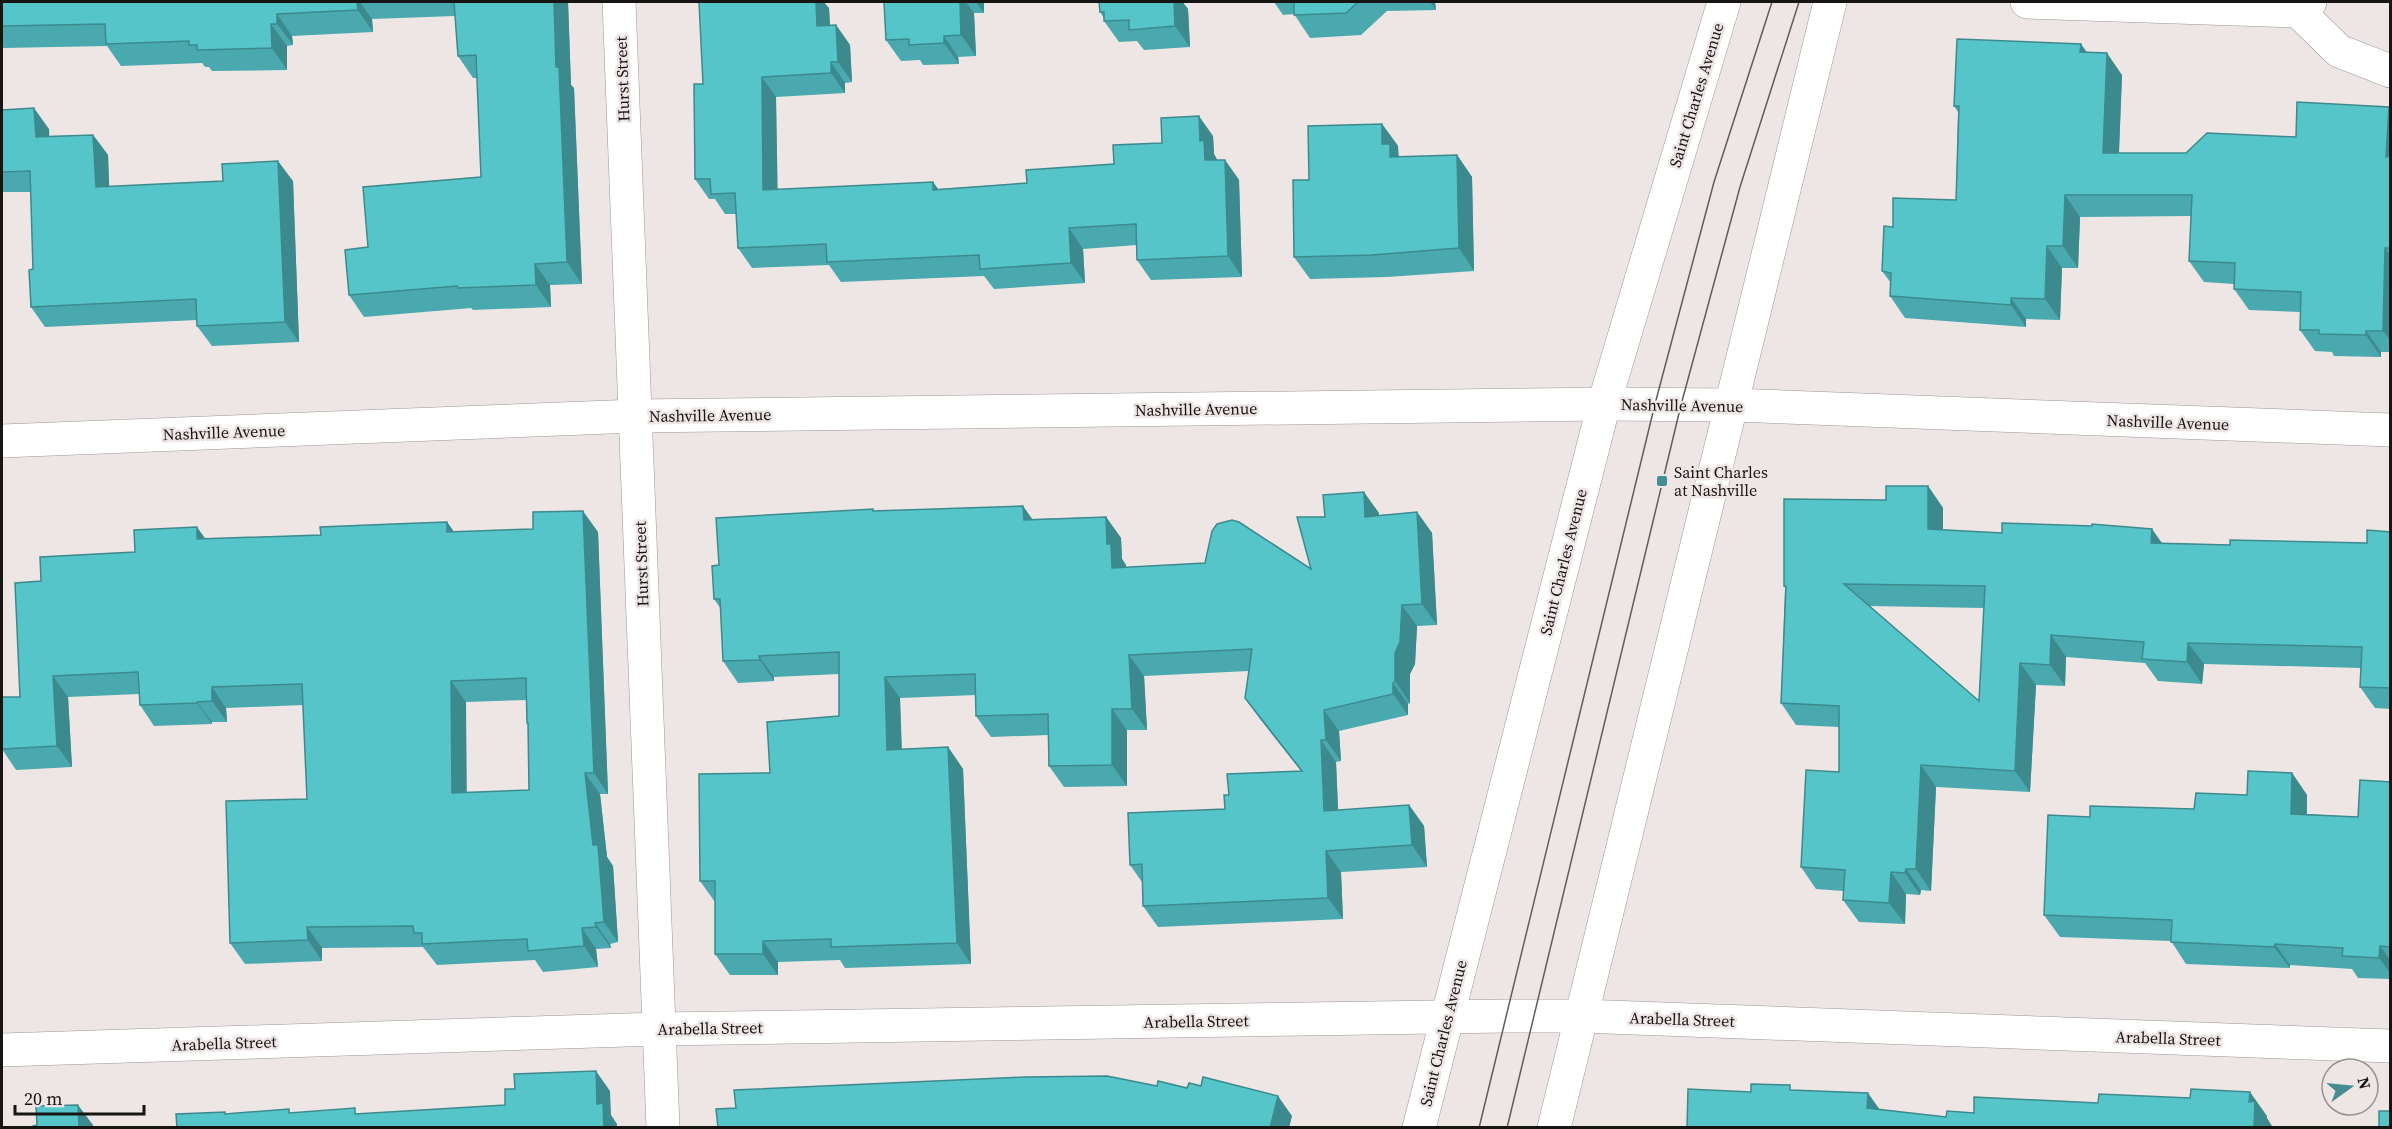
<svg xmlns="http://www.w3.org/2000/svg" width="2392" height="1129" viewBox="0 0 2392 1129" font-family="'Source Serif 4',serif">
<style>
.lines{fill:none;stroke-linecap:round;stroke-linejoin:round}
.minor-casing{stroke:#9d9695;stroke-width:34}
.major-casing{stroke:#9d9695;stroke-width:34}
.minor{stroke:#fff;stroke-width:33}
.major{stroke:#fff;stroke-width:33}
.tram{stroke:#605c5b;stroke-width:1.5}
.wall{fill:#49a9ae;fill-rule:evenodd}
.shaded-wall{fill:#3c8a8d}
.building{fill:#55c5ca;stroke:#3c8a8d;stroke-width:1.5;fill-rule:evenodd}
.poi-dot{fill:#458d91;stroke:#eee6e5;stroke-width:2}
.labels{text-anchor:middle;dominant-baseline:central;stroke-width:5;stroke-linejoin:round;paint-order:stroke}
.street-label{font-size:16px;fill:#171514;stroke:#eee6e5}
.poi-label{font-size:16px;fill:#171514;stroke:#eee6e5;text-anchor:start}
</style>
<rect width="100%" height="100%" fill="#eee6e5"/>
<g class="lines">
<defs>
<g id="minor">
<polyline points="619,2 663,1128"/>
<polyline points="2027,2 2298,11 2310,2"/>
<polyline points="2298,11 2339,51 2390,71"/>
<polyline points="2,441 636,416 1604,404 1731,405 2390,430"/>
<polyline points="2,1050 659,1029 1506,1016 1581,1016 2390,1046"/>
</g>
<g id="major">
<polyline points="1419,1128 1604,404 1724,2"/>
<polyline points="1554,1128 1830,2"/>
</g>
</defs>
<!-- minor casing -->
<use href="#minor" class="minor-casing"/>
<!-- major casing -->
<use href="#major" class="major-casing"/>
<!-- minor -->
<use href="#minor" class="minor"/>
<!-- major -->
<use href="#major" class="major"/>
<!-- tram -->
<g class="tram">
<polyline points="1479,1128 1655,404 1714,182 1772,2"/>
<polyline points="1507,1128 1681,405 1740,187 1799,2"/>
</g>
</g>
<!-- wall -->
<g class="wall">
<polygon points="2,2 568,2 571,85 574,88 582,284 550,285 551,307 473,310 471,308 364,317 349,295 368,247 481,177 477,78 473,78 458,56 455,16 372,19 373,32 292,36 293,45 287,46 287,70 212,71 209,67 205,67 202,63 121,66 107,46 2,48"/>
<polygon points="884,2 984,2 984,13 974,13 976,56 958,57 959,64 923,65 920,60 901,61 886,40"/>
<polygon points="1099,2 1184,2 1184,4 1188,9 1190,47 1144,50 1137,41 1119,42 1104,21 1104,18 1100,12"/>
<polygon points="1274,2 1435,2 1436,10 1387,11 1361,35 1310,38 1294,14 1283,15"/>
<polygon points="829,8 830,26 836,25 850,45 852,82 845,83 845,93 776,97 777,190 933,182 938,189 1027,183 1114,164 1162,143 1213,136 1214,154 1217,160 1225,160 1239,180 1242,277 1151,280 1137,260 1137,245 1083,249 1085,283 994,289 984,276 841,282 829,265 752,268 738,248 736,214 725,214 715,199 709,199 695,179 703,84"/>
<polygon points="2087,52 2122,75 2119,153 2186,153 2296,137 2389,107 2391,110 2391,352 2381,352 2381,357 2334,356 2332,352 2315,351 2300,330 2301,312 2249,310 2234,289 2234,284 2204,282 2189,261 2191,216 2080,217 2078,268 2062,268 2060,320 2026,319 2026,327 1905,318 1890,296 1891,283 1882,271 1893,227 1956,200 1958,112 1954,106"/>
<polygon points="2,110 49,129 49,136 93,135 108,155 109,187 293,181 299,342 212,346 197,326 197,320 45,327 31,307 33,269 31,192 2,192"/>
<polygon points="1382,124 1398,146 1399,157 1457,155 1472,177 1474,271 1387,277 1310,279 1294,257 1309,180"/>
<path d="M1928 486 1943 508V530L2162 543 2230 545 2367 543 2391 532V709L2375 708 2360 687 2361 668 2204 664 2202 684 2158 681 2145 663 2066 657 2065 686 2036 685 2030 792 1936 787 1931 891 1921 890 1920 895 1906 894 1905 924 1859 922 1843 900 1844 891 1816 889 1801 867 1839 772V727L1796 725 1781 703 1785 588 1784 586 1886 500ZM1869 606 1984 608 1979 701Z"/>
<polygon points="874,511 1032,519 1106,517 1121,538 1122,559 1126,565 1126,567 1311,569 1325,517 1379,513 1379,515 1417,512 1432,533 1437,625 1417,626 1415,664 1410,674 1410,703 1408,704 1408,715 1339,731 1341,761 1336,762 1338,810 1409,805 1424,826 1427,867 1341,872 1343,919 1158,927 1143,906 1142,882 1130,865 1225,809 1229,795 1301,771 1260,719 1245,698 1249,671 1144,676 1147,730 1127,730 1127,786 1064,787 1049,766 1049,735 991,737 976,716 976,695 900,698 902,749 948,747 963,769 971,964 845,968 840,960 778,962 778,975 730,975 715,954 715,902 700,881 770,773 839,716 839,674 774,677 774,681 738,683 723,661 721,609 714,599 719,565"/>
<path d="M447 522 454 532H598L608 794H600L607 857 613 866 618 942 610 944 611 948 596 949 598 967 543 972 535 960 437 965 423 947 322 948V961L245 964 230 943 307 799 303 705 226 708 227 722H212V724L154 726 140 705 139 694 68 697 72 767 16 770 2 749 20 697 41 581 205 539 321 535ZM527 700V723L529 725V790L466 793V702Z"/>
<polygon points="2292,773 2307,795 2307,814 2358,817 2391,782 2391,979 2358,978 2352,969 2290,965 2290,968 2186,964 2171,941 2060,937 2044,915 2090,817 2194,809 2247,795"/>
</g>
<!-- shaded-wall -->
<g class="shaded-wall">
<polygon points="357,2 360,2 372,19 373,32 358,10"/>
<polygon points="554,2 568,2 571,85 574,88 582,284 567,262 556,67"/>
<polygon points="812,2 824,2 829,8 831,47 817,26"/>
<polygon points="960,2 966,2 974,13 976,56 961,35"/>
<polygon points="976,2 984,2 984,13"/>
<polygon points="1174,2 1184,2 1184,4 1188,9 1190,47 1175,26"/>
<polygon points="1430,2 1435,2 1436,10"/>
<polygon points="277,14 292,36 293,45 277,24"/>
<polygon points="271,24 287,46 287,70 272,48"/>
<polygon points="836,25 850,45 852,82 838,62"/>
<polygon points="944,36 958,57 959,64 944,43"/>
<polygon points="2081,44 2096,65 2080,52"/>
<polygon points="2107,53 2122,75 2118,174 2103,153"/>
<polygon points="831,62 845,83 845,93 831,73"/>
<polygon points="762,77 776,97 778,210 763,190"/>
<polygon points="2389,107 2391,110 2391,163 2386,157"/>
<polygon points="34,108 49,129 50,157 36,137"/>
<polygon points="1199,116 1213,136 1214,154 1218,161 1205,160 1200,141"/>
<polygon points="1382,124 1398,146 1398,155 1405,166 1406,179 1382,144"/>
<polygon points="93,135 108,155 110,208 96,187"/>
<polygon points="1457,155 1472,177 1474,271 1459,248"/>
<polygon points="1225,160 1239,180 1242,277 1228,256"/>
<polygon points="278,161 293,181 299,342 285,322"/>
<polygon points="933,182 947,202 933,190"/>
<polygon points="2065,195 2080,217 2078,268 2063,246"/>
<polygon points="1069,228 1083,249 1085,283 1071,263"/>
<polygon points="2047,246 2062,268 2060,320 2045,299"/>
<polygon points="2385,248 2391,256 2391,341 2383,331"/>
<polygon points="535,264 550,285 551,307 536,285"/>
<polygon points="2011,298 2026,319 2026,327 2011,305"/>
<polygon points="2366,331 2381,352 2381,357 2366,335"/>
<polygon points="1928,486 1943,508 1943,551 1928,529"/>
<polygon points="1364,492 1379,513 1379,538 1365,517"/>
<polygon points="1023,506 1038,527 1024,520"/>
<polygon points="583,511 598,532 608,794 594,773"/>
<polygon points="1417,512 1432,533 1437,625 1422,604"/>
<polygon points="1106,517 1121,538 1122,559 1126,565 1126,589 1112,568 1107,544"/>
<polygon points="447,522 462,543 447,532"/>
<polygon points="197,527 212,548 197,539"/>
<polygon points="2152,529 2167,550 2151,543"/>
<polygon points="1402,605 1417,626 1415,664 1410,674 1410,703 1395,681 1395,653"/>
<polygon points="2051,635 2066,657 2065,686 2050,665"/>
<polygon points="2188,643 2204,664 2202,684 2187,662"/>
<polygon points="1129,655 1144,676 1147,730 1132,709"/>
<polygon points="759,656 774,677 774,681 760,660"/>
<polygon points="2020,663 2036,685 2030,792 2015,771"/>
<polygon points="53,676 68,697 72,767 57,746"/>
<polygon points="885,677 900,698 902,771 887,750"/>
<polygon points="451,681 466,702 467,814 452,793"/>
<polygon points="1393,683 1408,704 1408,715 1393,694"/>
<polygon points="212,687 226,708 227,722 212,701"/>
<polygon points="197,702 212,722 212,724 197,703"/>
<polygon points="1112,709 1127,730 1127,786 1112,765"/>
<polygon points="1324,710 1339,731 1341,761 1326,740"/>
<polygon points="1321,740 1336,762 1339,832 1324,811"/>
<polygon points="948,747 963,769 971,964 957,943"/>
<polygon points="1921,765 1936,787 1931,891 1916,869"/>
<polygon points="585,773 600,794 607,857 613,866 618,942 604,922 593,845"/>
<polygon points="2292,773 2307,795 2306,835 2291,814"/>
<polygon points="1409,805 1424,826 1427,867 1412,845"/>
<polygon points="1326,851 1341,872 1343,919 1328,898"/>
<polygon points="1906,869 1921,890 1920,895 1905,873"/>
<polygon points="1891,872 1906,894 1905,924 1889,903"/>
<polygon points="595,923 610,944 611,948 596,927"/>
<polygon points="307,927 322,948 322,961 308,940"/>
<polygon points="582,928 596,949 598,967 584,946"/>
<polygon points="763,941 778,962 778,975 763,954"/>
<polygon points="2275,944 2290,965 2290,968 2274,947"/>
<polygon points="2380,946 2391,961 2391,974 2379,958"/>
<polygon points="596,1071 610,1091 611,1115 617,1124 617,1128 604,1128 597,1104"/>
<polygon points="2250,1092 2267,1116 2267,1118 2272,1126 2272,1128 2254,1128 2249,1102"/>
<polygon points="1868,1093 1885,1117 1867,1108"/>
<polygon points="1278,1096 1292,1116 1289,1128 1270,1128"/>
<polygon points="78,1105 93,1125 93,1128 79,1128"/>
</g>
<!-- building -->
<g class="building">
<polygon points="2,2 357,2 358,10 277,14 277,24 271,24 272,48 197,50 197,45 189,45 189,41 106,44 105,24 2,26"/>
<polygon points="454,2 554,2 556,67 559,67 567,262 535,264 536,285 458,288 457,286 349,295 345,250 368,247 363,187 481,177 476,55 458,56"/>
<polygon points="699,2 816,2 817,26 836,25 838,62 831,62 831,73 762,77 763,190 933,182 933,190 1027,183 1026,170 1114,164 1113,145 1162,143 1161,118 1199,116 1200,141 1204,140 1205,160 1225,160 1228,256 1137,260 1136,224 1069,228 1071,263 980,269 979,255 827,262 826,244 738,248 735,193 711,194 710,179 695,179 694,84 703,84"/>
<polygon points="884,2 960,2 961,35 944,36 944,43 909,45 909,39 886,40"/>
<polygon points="1099,2 1174,2 1175,26 1129,30 1129,20 1104,21 1104,12 1100,12"/>
<polygon points="1294,2 1358,2 1346,13 1294,15"/>
<polygon points="1957,39 2081,44 2080,52 2107,53 2103,153 2186,153 2207,133 2296,137 2297,102 2389,107 2386,157 2391,155 2391,248 2385,248 2383,331 2366,331 2366,335 2319,334 2319,330 2300,330 2301,292 2234,289 2235,263 2189,261 2192,195 2065,195 2063,246 2047,246 2045,299 2011,298 2011,305 1890,296 1891,273 1882,271 1884,226 1893,227 1893,198 1956,200 1959,106 1954,106"/>
<polygon points="34,108 36,137 93,135 96,187 223,181 222,164 278,161 285,322 197,326 196,299 31,307 29,270 33,269 30,171 2,172 2,110"/>
<polygon points="1382,124 1382,144 1390,144 1390,157 1457,155 1459,248 1372,255 1294,257 1293,180 1309,180 1308,126"/>
<path d="M1886 486H1928V529L2002 533V523L2092 526V524L2152 529 2151 543 2230 545V540L2367 543V530L2391 532V688L2360 687 2362 647 2188 643 2187 662 2142 659 2144 642 2051 635 2050 665 2020 663 2015 771 1921 765 1916 869H1906L1905 873 1891 872 1889 903 1843 900 1845 870 1801 867 1806 770 1839 772V706L1781 703 1786 586H1784V499L1886 500ZM1844 584 1985 586 1979 701Z"/>
<polygon points="1364,492 1365,517 1417,512 1422,604 1402,605 1400,642 1395,653 1395,681 1393,683 1393,694 1324,710 1326,740 1321,740 1324,811 1409,805 1412,845 1326,851 1328,898 1143,906 1142,864 1130,865 1128,813 1225,809 1224,795 1229,795 1227,774 1302,771 1245,698 1252,649 1129,655 1132,709 1112,709 1112,765 1049,766 1048,714 976,716 975,674 885,677 887,750 948,747 957,943 831,947 831,939 763,941 763,954 715,954 715,881 700,881 699,774 770,773 767,722 839,716 839,652 759,656 760,660 723,661 720,599 714,599 712,566 719,565 716,518 873,509 873,511 1023,506 1024,520 1106,517 1107,544 1111,544 1112,568 1205,563 1212,531 1217,524 1232,520 1239,522 1311,569 1297,517 1325,517 1323,495"/>
<path d="M583 511 594 773H585L593 845H598L604 922 595 923 596 927 582 928 584 946 528 951 527 939 422 944V933H414L413 926 307 927 308 940 230 943 226 801 307 799 302 684 212 687V701L197 702V703L140 705 138 672 53 676 57 746 2 749V697H20L15 583 41 581 40 557 135 552 134 530 197 527V539L321 535 320 527 419 523 447 522V532L533 529V512ZM526 678 527 723H528L529 790 452 793 451 681Z"/>
<polygon points="2248,771 2292,773 2291,814 2358,817 2360,780 2391,782 2391,947 2380,946 2379,958 2342,956 2343,948 2275,944 2274,947 2171,942 2172,920 2044,915 2048,815 2090,817 2090,806 2194,809 2196,793 2247,795"/>
<polygon points="596,1071 597,1104 603,1103 604,1128 177,1128 176,1114 225,1112 225,1114 289,1109 289,1113 355,1108 355,1114 505,1105 505,1089 515,1089 514,1074"/>
<polygon points="1107,1076 1157,1086 1158,1081 1187,1088 1189,1083 1201,1086 1203,1077 1278,1096 1270,1128 718,1128 716,1109 736,1108 734,1090 1025,1077"/>
<polygon points="1751,1084 1790,1085 1790,1090 1868,1093 1867,1108 1946,1117 1947,1111 1974,1113 1974,1097 2098,1103 2099,1094 2190,1098 2191,1089 2250,1092 2249,1102 2255,1101 2254,1128 1687,1128 1688,1089 1751,1092"/>
<polygon points="78,1105 79,1128 34,1128 33,1126 37,1125 36,1106"/>
<rect x="2379" y="1111" width="12" height="17"/>
</g>
<!-- markers -->
<rect class="poi-dot" x="1656" y="475" width="12" height="12" rx="3"/>
<g class="labels">
<!-- street labels -->
<g class="street-label">
<text transform="translate(622 79) rotate(-92)">Hurst Street</text>
<text transform="translate(1696 95) rotate(-73)">Saint Charles Avenue</text>
<text transform="translate(1682 405) rotate(1)">Nashville Avenue</text>
<text transform="translate(1196 409) rotate(-1)">Nashville Avenue</text>
<text transform="translate(710 415) rotate(-1)">Nashville Avenue</text>
<text transform="translate(2168 422) rotate(2)">Nashville Avenue</text>
<text transform="translate(224 432) rotate(-2)">Nashville Avenue</text>
<text transform="translate(1563 562) rotate(-76)">Saint Charles Avenue</text>
<text transform="translate(641 564) rotate(-92)">Hurst Street</text>
<text transform="translate(1682 1019) rotate(2)">Arabella Street</text>
<text transform="translate(1196 1021) rotate(-1)">Arabella Street</text>
<text transform="translate(710 1028) rotate(-1)">Arabella Street</text>
<text transform="translate(1443 1033) rotate(-76)">Saint Charles Avenue</text>
<text transform="translate(2168 1038) rotate(2)">Arabella Street</text>
<text transform="translate(224 1043) rotate(-2)">Arabella Street</text>
</g>
<!-- poi labels -->
<g class="poi-label">
<text x="1674" y="472">Saint Charles<tspan x="1674" dy="18">at Nashville</tspan></text>
</g>
</g>
<!-- border -->
<rect width="2392" height="1129" fill="none" stroke="#171514" stroke-width="6"/>
<!-- north arrow -->
<g transform="translate(2350 1087) rotate(75)"><circle r="28" fill="#eee6e5" stroke="#989291" stroke-width="1.5"/>
<path d="M0-4.5L10 22L0 15L-10 22Z" fill="#458d91"/>
<text y="-9" font-size="16" font-weight="bold" text-anchor="middle" fill="#171514">N</text>
</g>
<!-- scale -->
<path d="M15 1105v9h129v-9" fill="none" stroke="#171514" stroke-width="3"/>
<text x="24" y="1105" font-size="18" fill="#171514" stroke="#eee6e5" stroke-width="4.5" paint-order="stroke">20 m</text>
</svg>
